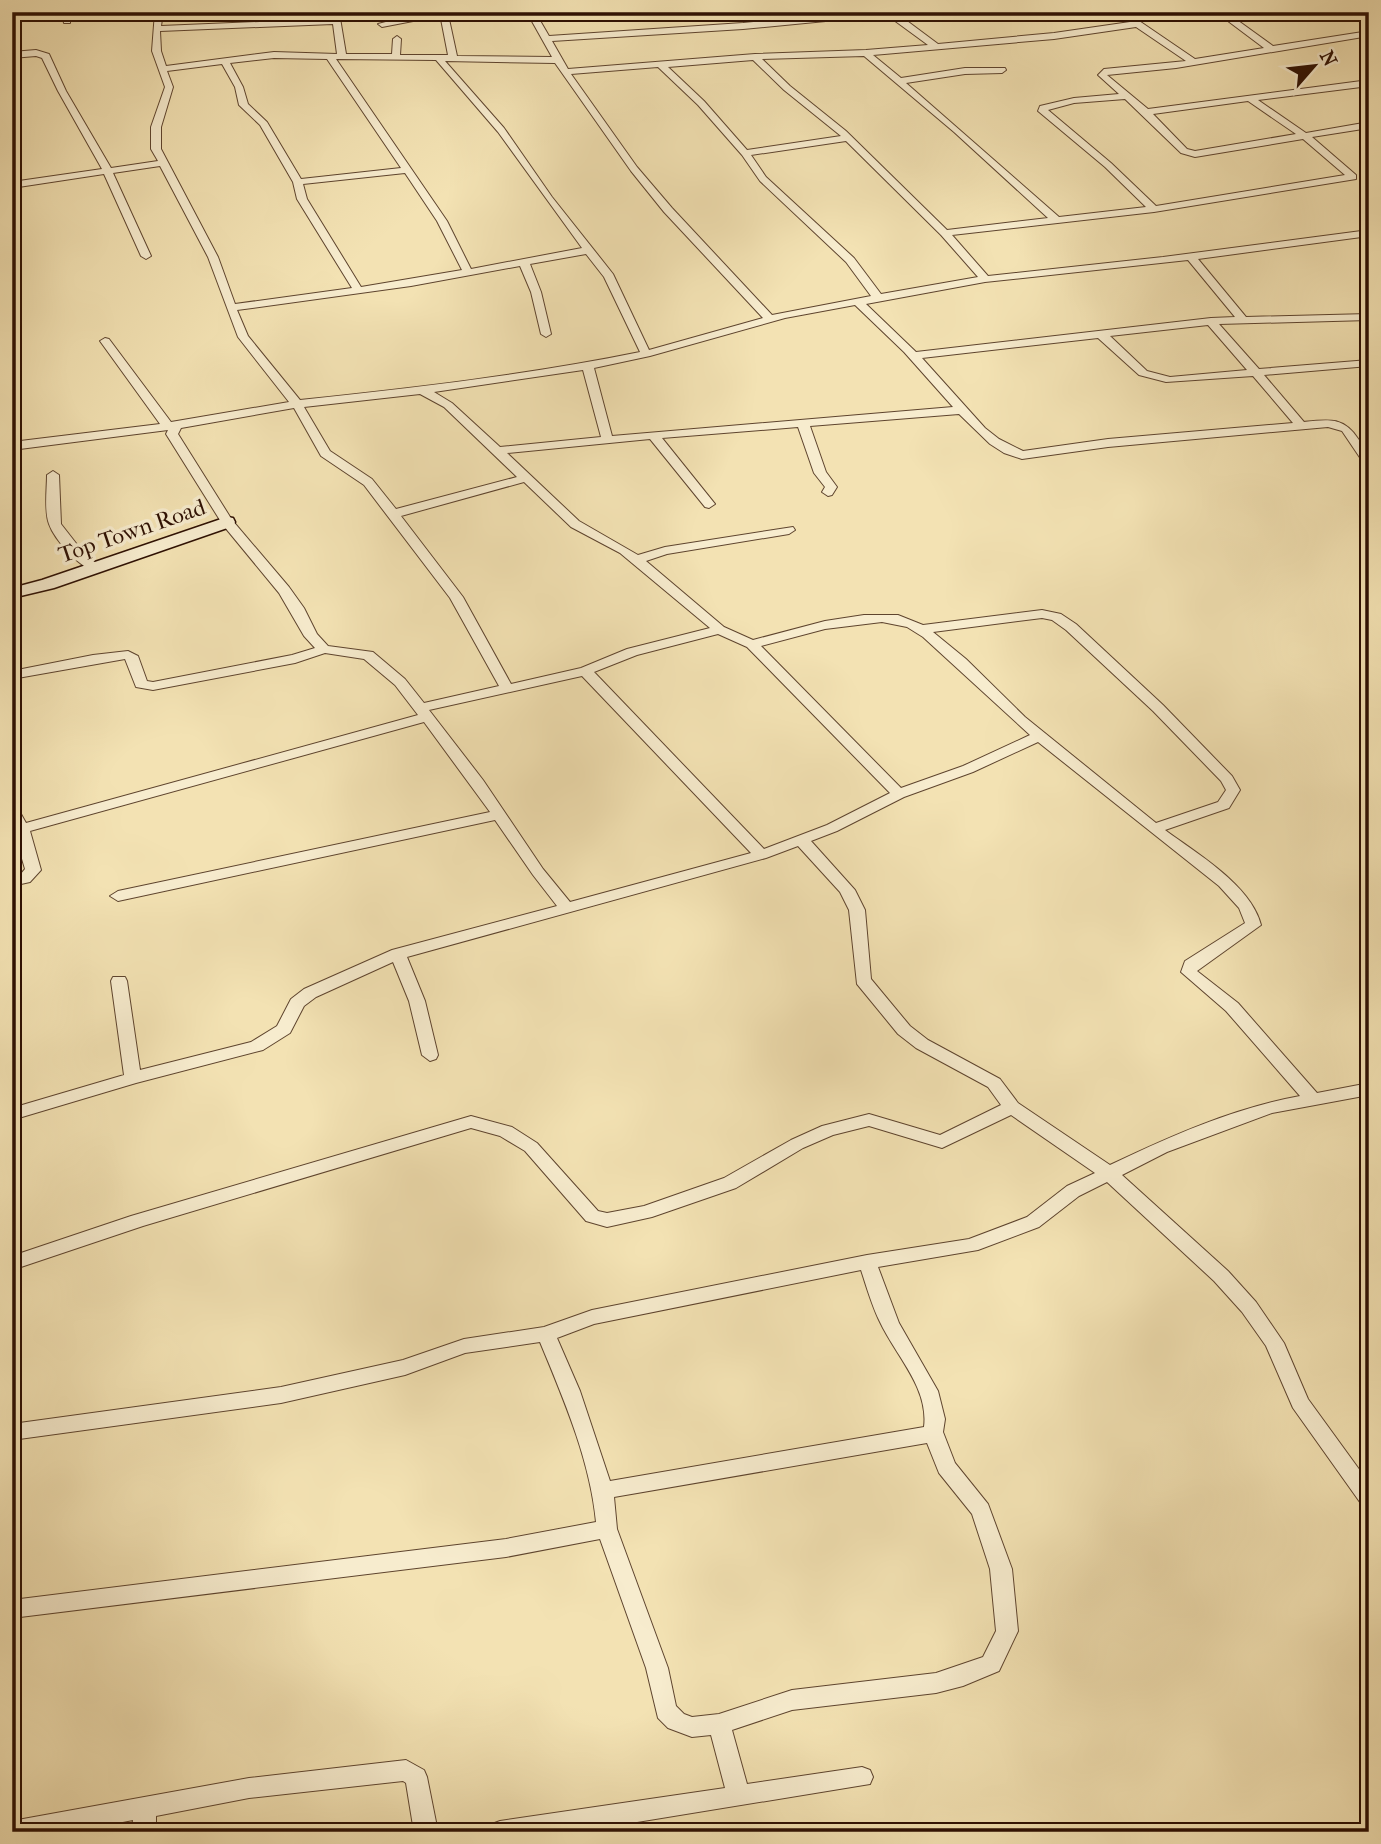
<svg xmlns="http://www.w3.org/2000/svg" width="1381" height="1844" viewBox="0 0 1381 1844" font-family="'IM FELL French Canon',serif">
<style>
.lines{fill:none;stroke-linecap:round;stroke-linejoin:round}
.street-casing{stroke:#5e442e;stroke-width:2}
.secondary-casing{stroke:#2d0f02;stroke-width:3}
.street{fill:#f7ecce;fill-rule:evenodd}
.secondary{fill:#f7ecce;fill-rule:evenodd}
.labels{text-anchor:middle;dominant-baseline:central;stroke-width:7;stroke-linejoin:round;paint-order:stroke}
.street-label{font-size:23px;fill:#2d0f02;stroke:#f7ecce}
</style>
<rect width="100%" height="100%" fill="#f3e2b3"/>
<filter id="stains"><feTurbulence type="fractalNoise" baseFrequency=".00286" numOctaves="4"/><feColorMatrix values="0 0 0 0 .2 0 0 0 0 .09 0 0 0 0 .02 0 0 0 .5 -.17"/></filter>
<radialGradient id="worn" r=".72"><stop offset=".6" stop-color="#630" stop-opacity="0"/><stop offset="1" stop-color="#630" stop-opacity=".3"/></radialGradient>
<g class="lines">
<defs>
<g id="street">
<polygon points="62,12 70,12 70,23 64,23"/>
<path d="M155 12H163L161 26 332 19 331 12H339L346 54H392L393 39 397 36 401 39 400 55H448L441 19 413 21 382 27 378 24 413 15 535 12 549 36 743 23 860 12H895L938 44 1054 33 1130 22 1116 12H1126L1195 59 1264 48 1216 12H1226L1273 46 1369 31V36L1176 68 1107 75 1148 109 1369 80V86L1258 100 1306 133 1369 122V128L1312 137 1356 175V179L1154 212 952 235 988 276 1163 257 1369 230V236L1198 259 1246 317 1369 314V320L1219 324 1259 369 1369 360V366L1264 375 1304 422C1330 419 1344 417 1359 440 1366 449 1369 454 1369 466L1365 465 1342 431 1328 427 1108 447 1022 459 1004 453 990 444 959 414 810 426 826 472 837 487 832 495 828 496 822 492 825 487 814 473 798 427 662 438 715 504 709 508 705 507 650 439 507 453 579 521 638 555 665 547 793 527 795 530 789 534 667 554 646 561 724 627 753 640 825 621 864 615H898L923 625 1042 610 1061 614 1076 624 1163 705 1232 776 1240 790 1229 808 1165 830C1196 853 1251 885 1261 925L1197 971 1238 1003 1317 1093 1369 1083V1095L1272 1113 1167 1152 1122 1175 1228 1271 1256 1302 1284 1343 1308 1399 1369 1483V1507L1362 1505 1293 1408 1266 1346 1242 1312 1214 1281 1107 1182 1079 1196 1039 1227 978 1250 878 1267 899 1323 938 1391 945 1419 943 1432 955 1463 988 1504 1012 1569 1018 1631 999 1671 963 1686 936 1693 792 1710 732 1730 747 1784 862 1767 870 1770 873 1777 870 1784 576 1832H489L492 1824 500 1821 725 1788 711 1735 692 1737 668 1728 658 1718 646 1668 600 1539 506 1557 12 1618V1600L506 1539 596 1522C590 1460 564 1400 540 1342L465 1353 405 1375 281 1403 12 1440V1424L281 1387 403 1360 464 1339 544 1327 592 1310 867 1255 969 1239 1027 1217 1067 1186 1095 1173 1011 1115 942 1148 869 1126 833 1135 803 1148 736 1188 652 1217 607 1227 586 1221 525 1151 500 1136 471 1128 143 1226 12 1270V1256L131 1216 471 1116 512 1127 537 1143 598 1211 607 1213 644 1206 724 1178 791 1140 822 1126 869 1114 940 1135 1001 1105 988 1087 916 1048 898 1034 857 984 849 910 840 892 798 846 766 858 407 957 425 1001 438 1055 436 1059 430 1061 422 1055 409 1001 393 962 316 997 304 1006 290 1033 263 1050 136 1083 12 1120V1108L124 1075 111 981 113 977H125L127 981 140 1070 251 1042 277 1026 291 999 304 989 392 950 557 906 533 875 495 820 118 901 110 896 118 891 490 812 424 722 30 831 41 870 30 882 12 886V876L20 875 25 869 12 825V806L17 807 26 823 418 715 395 685 364 659 325 653 295 663 153 690 136 687 125 659 12 679V671L93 655 128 651 138 656 147 681 153 682 292 655 315 648 304 636 279 593 223 525 166 434 168 430 12 450V442L160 424 100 341 105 338 109 339 171 422 289 402 238 337 208 257 160 166 113 173 151 256 146 259 141 256 104 174 12 188V182L102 169 58 91 42 58 36 56 12 58V52L36 50 49 54 66 91 111 168 158 161 151 149V127L165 87 152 51ZM887 15 928 45 866 50 755 54 568 69 552 41 743 29ZM529 16 552 57 457 56 449 19ZM333 24 337 54 274 52 166 66 161 51 160 31ZM1136 27 1186 61 1104 69 1098 75 1119 94 1074 98 1040 106 1038 111 1105 167 1146 207 1059 217 906 83 965 74 1002 73 1006 70 1005 68H965L901 78 873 55 1054 39ZM864 56 954 132 1048 218 947 230 846 131 790 86 762 59ZM274 58 327 59 401 168 301 179 267 122 248 104 243 87 230 63ZM336 59 436 60 498 132 582 248 471 269 447 221ZM753 60 784 90 841 136 747 150 704 101 668 67ZM445 61 555 63 631 171 664 212 763 318 649 350 613 274 552 197 504 128ZM222 64 235 87 239 105 260 125 293 182 297 199 352 288 235 304 218 257 161 149V127L173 87 167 71ZM658 67 698 105 742 155 760 181 846 262 871 296 772 315 672 208 637 167 571 74ZM1125 99 1181 153 1195 157 1303 139 1345 175 1156 206 1111 163 1048 110 1074 103ZM1248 101 1296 134 1195 151 1187 149 1153 114ZM846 141 941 235 978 277 881 294 854 258 766 177 751 155ZM405 173 437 221 462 270 361 287 307 199 303 184ZM586 254 604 277 640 352C527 375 414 388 300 400L248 336 237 310 411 286 520 266 531 292 541 334 546 337 551 334 541 292 530 264ZM1188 260 1235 317 1211 318 916 352 866 304 985 282ZM855 305 904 352 953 407 612 436 594 368 650 356 785 318ZM1208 325 1247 370 1170 377 1147 371 1110 336ZM1098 338 1139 375 1166 382 1253 376 1293 423 1108 439 1023 451 999 439 985 428 922 358ZM583 370 601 437 500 447 452 403 434 392ZM420 394 444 407 517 477 396 509 372 479 330 451 304 407ZM294 408 321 456 364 485 450 598 499 686 424 703 405 679 373 652 328 646 317 634 304 608 289 587 232 520 178 434 181 428ZM524 482 571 527 620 553 710 628 627 649 581 668 511 684 463 597 401 516ZM1042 618 1052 620 1066 630 1153 711 1221 781 1226 790 1218 802 1156 823 1025 717 966 659 933 632ZM882 622 907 627 923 637 1030 735 963 766 901 788 761 646 825 629ZM718 634 747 647 890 793 827 825 764 849 594 672 637 655ZM582 676 751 853 570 902 543 869 483 780 429 710ZM1038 742 1219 886 1239 908 1245 923 1185 961 1181 972 1226 1011 1300 1096C1234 1108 1171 1136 1110 1165L1018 1103 1000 1079 928 1040 910 1026 871 979 865 910 855 890 811 841 837 831 904 797 973 772ZM861 1270C867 1288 872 1306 880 1322 896 1356 929 1388 924 1427L610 1481 580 1391 557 1338 594 1324ZM927 1443 939 1473 972 1514 990 1569 996 1631 983 1657 936 1673 792 1690 719 1714 692 1717 684 1714 676 1706 668 1668 617 1529 614 1497Z"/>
<path d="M53 471 59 475 61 524 86 556 99 565V571C83 573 54 539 49 524 44 511 47 489 47 475Z"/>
<polygon points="406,1760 424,1770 427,1777 438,1832 414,1832 406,1783 403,1781 249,1798 156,1816 156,1832 132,1832 133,1820 71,1832 12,1832 12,1821 249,1778"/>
</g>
<polygon id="secondary" points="227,517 233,518 235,522 233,526 54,588 12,598 12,588 42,580"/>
</defs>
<!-- street casing -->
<use href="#street" class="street-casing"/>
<!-- secondary casing -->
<use href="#secondary" class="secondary-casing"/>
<!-- street -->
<use href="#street" class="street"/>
<!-- secondary -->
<use href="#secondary" class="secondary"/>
</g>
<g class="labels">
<!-- street labels -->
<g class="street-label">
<text transform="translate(132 531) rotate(-19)">Top Town Road</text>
</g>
</g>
<!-- margin -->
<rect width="1381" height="1844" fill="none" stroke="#f3e2b3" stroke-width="42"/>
<rect x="14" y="14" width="1353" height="1816" fill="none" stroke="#2d0f02" stroke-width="3.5"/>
<rect x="21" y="21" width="1339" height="1802" fill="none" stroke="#2d0f02" stroke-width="2"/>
<!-- north arrow -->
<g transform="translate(1314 66) rotate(62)" stroke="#f7ecce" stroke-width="5" paint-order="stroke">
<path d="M0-5L12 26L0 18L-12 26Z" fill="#2d0f02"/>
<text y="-10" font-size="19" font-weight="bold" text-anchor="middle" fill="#2d0f02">N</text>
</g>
<rect width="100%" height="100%" filter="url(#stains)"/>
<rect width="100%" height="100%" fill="url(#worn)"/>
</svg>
